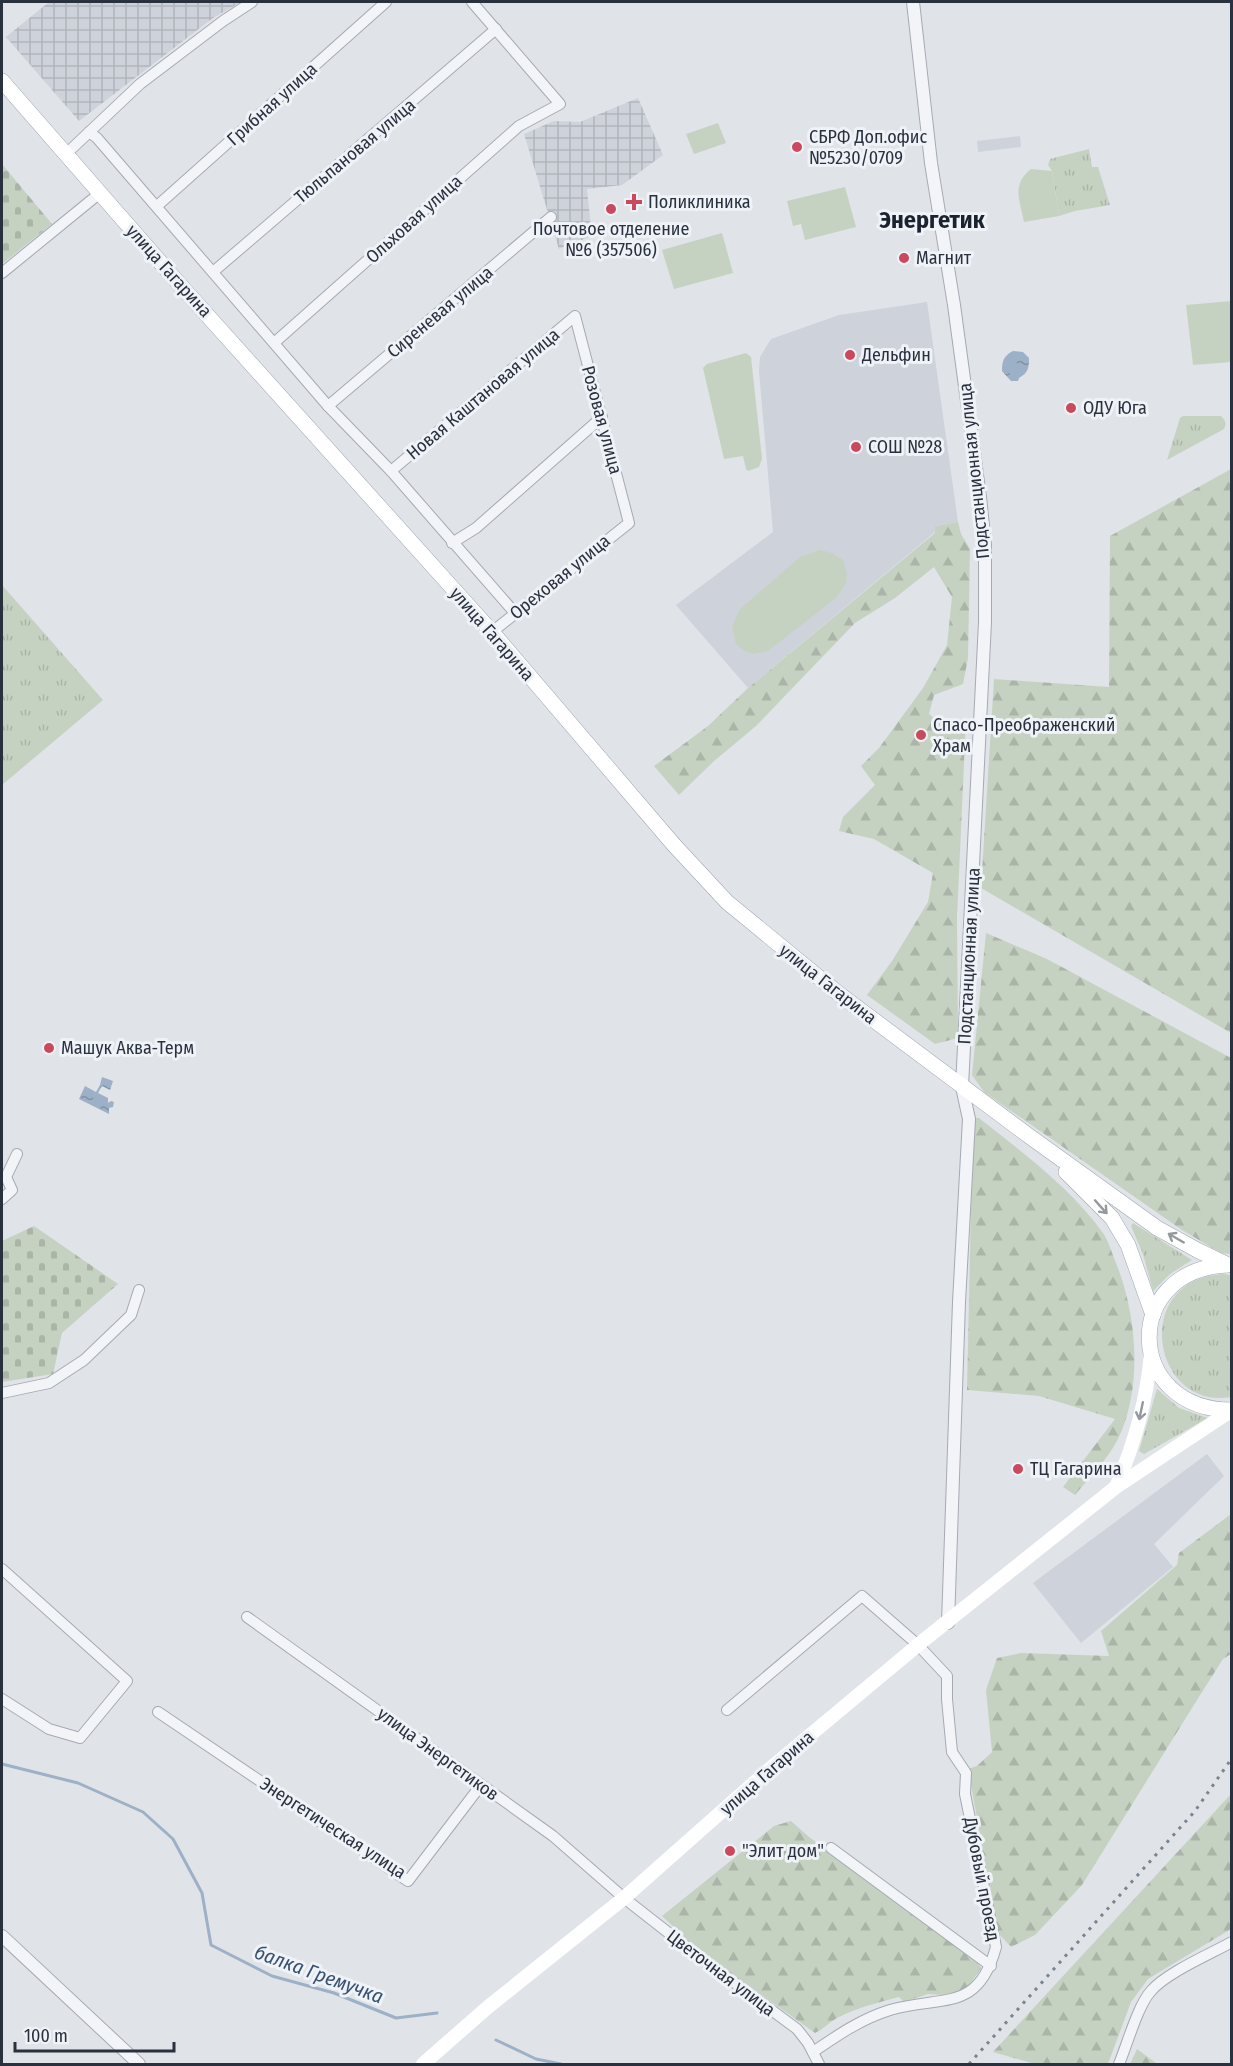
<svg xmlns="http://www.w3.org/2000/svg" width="1233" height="2066" viewBox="0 0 1233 2066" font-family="'Fira Sans Condensed',sans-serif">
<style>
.built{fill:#ced2da}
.industrial{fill:url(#industrial-grid)}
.grass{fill:url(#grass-tufts)}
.forest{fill:url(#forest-firs)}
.cemetery{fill:url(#cemetery-stones)}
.park{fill:#c6d2c1}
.water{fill:url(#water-ripples)}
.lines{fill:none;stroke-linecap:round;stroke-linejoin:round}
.stream{stroke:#9cb1c7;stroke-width:3}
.minor-casing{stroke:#a5aab2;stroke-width:12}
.tertiary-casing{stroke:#a5aab2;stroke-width:14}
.primary-casing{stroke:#a0a8b4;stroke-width:16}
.minor{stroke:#f2f4f7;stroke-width:10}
.tertiary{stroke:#f2f4f7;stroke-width:12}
.secondary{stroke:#fff;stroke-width:14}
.primary{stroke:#fff;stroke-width:15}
.rail{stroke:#7a8391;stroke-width:3;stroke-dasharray:3 6;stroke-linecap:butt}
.oneway{stroke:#94989f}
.poi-dot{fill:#c9495d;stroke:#eff2f6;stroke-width:2}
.labels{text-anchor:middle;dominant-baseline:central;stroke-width:6;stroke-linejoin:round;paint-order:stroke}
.street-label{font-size:18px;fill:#29313f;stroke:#eff2f6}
.poi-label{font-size:18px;fill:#29313f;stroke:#eff2f6;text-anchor:start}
.water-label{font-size:20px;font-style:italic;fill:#355071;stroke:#eff2f6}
.district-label{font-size:24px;font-weight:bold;fill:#1b2230;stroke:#eff2f6}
</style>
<defs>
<pattern id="industrial-grid" width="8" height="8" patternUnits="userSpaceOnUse" patternTransform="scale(1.5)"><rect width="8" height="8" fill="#ced2da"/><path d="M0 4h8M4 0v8" fill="none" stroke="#b1b5bc"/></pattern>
<pattern id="grass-tufts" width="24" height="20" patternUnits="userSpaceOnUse" patternTransform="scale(1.5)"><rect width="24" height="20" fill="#c6d2c1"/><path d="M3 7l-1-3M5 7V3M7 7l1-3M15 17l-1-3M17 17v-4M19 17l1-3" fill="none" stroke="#aab5a7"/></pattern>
<pattern id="forest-firs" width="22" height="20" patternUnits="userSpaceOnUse" patternTransform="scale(1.5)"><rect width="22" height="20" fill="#c6d2c1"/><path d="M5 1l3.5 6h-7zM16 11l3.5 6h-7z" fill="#aab5a7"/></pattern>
<pattern id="cemetery-stones" width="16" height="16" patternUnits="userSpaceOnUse" patternTransform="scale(1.5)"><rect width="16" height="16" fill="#c6d2c1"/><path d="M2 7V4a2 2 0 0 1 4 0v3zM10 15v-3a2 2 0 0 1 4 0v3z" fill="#aab5a7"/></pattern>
<pattern id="water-ripples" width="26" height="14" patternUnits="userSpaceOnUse" patternTransform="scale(1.5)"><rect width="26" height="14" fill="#9cb1c7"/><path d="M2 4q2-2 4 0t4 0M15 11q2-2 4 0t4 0" fill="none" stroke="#7f91a3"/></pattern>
</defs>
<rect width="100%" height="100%" fill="#e0e3e8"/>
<!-- built -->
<g class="built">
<polygon points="1020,136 1021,147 978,152 977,141"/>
<polygon points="927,302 958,522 935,526 935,532 748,688 676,605 773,532 759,371 760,357 771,339 839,315"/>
<polygon points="1207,1454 1224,1476 1154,1544 1173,1567 1081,1643 1033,1583"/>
</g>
<!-- industrial -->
<g class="industrial">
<polygon points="49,2 241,2 213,18 79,121 6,37"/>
<polygon points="638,98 663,155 622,185 587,189 592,236 559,249 524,134 554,121 580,122"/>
</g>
<!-- grass -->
<g class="grass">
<polygon points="1089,149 1092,167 1098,167 1110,205 1075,211 1059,216 1052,171 1048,165 1050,159"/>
<path d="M1183 416H1221C1225 420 1227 423 1224 429L1167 460 1180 418Z"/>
<polygon points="2,585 103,700 2,785"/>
<polygon points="1133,1223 1192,1260 1170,1274 1153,1291 1143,1254 1131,1226"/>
<path d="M1223 1274 1231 1275V1397C1158 1410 1133 1297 1205 1277 1211 1275 1217 1275 1223 1274Z"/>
<polygon points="1157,1389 1179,1408 1208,1418 1144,1454 1139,1451"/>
</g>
<!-- forest -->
<g class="forest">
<polygon points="1231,469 1231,1033 981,888 994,679 1109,687 1110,536"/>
<polygon points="958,522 961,534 970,549 968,658 963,684 934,695 929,714 939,722 966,719 957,918 958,1038 935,1044 867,995 892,961 928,902 933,873 874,839 839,831 843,817 875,785 861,766 879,748 923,688 947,645 952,597 934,567 895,598 855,623 756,726 713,762 679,795 654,766 708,726 748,688 935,533 935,526"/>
<polygon points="986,933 1047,959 1231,1058 1231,1254 1221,1253 1182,1230 984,1092 972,1075"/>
<path d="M973 1118H979C1023 1153 1070 1187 1103 1233 1108 1240 1111 1250 1114 1258 1137 1312 1144 1387 1117 1441 1107 1460 1089 1478 1075 1495L1063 1487 1115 1419 1039 1396 967 1390Z"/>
<polygon points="1231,1514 1231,1654 1223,1659 1197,1700 1082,1885 1035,1935 1011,1947 998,1933 968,1769 977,1766 992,1752 986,1690 997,1658 1021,1653 1109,1656 1101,1631 1177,1565 1179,1553"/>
<polygon points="1231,1794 1231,1929 1148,1979 1131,2002 1108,2064 1035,2064 993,2052"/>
<path d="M791 1821 809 1837 973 1956 981 1968 968 1987 953 1996 928 1994 904 2002 899 1997C879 2002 857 2008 839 2017 830 2021 824 2029 815 2033L695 1947 662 1916 774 1826Z"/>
<polygon points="1137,2049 1156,2063 1157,2064 1130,2064"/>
</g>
<!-- cemetery -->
<g class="cemetery">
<polygon points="2,164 52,224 2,264"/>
<polygon points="34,1226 118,1284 62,1333 53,1374 2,1382 2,1241"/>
</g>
<!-- park -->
<g class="park">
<polygon points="718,123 726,143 694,154 686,134"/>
<path d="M1031 169 1052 171 1059 216 1024 222C1020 200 1011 185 1031 169Z"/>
<polygon points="845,187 856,227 805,240 801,224 793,226 787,201"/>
<polygon points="722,233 733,273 674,289 662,250"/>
<polygon points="1231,301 1231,362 1193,365 1186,305"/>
<polygon points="746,353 751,357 762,459 759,467 748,471 746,469 743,456 724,459 703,368 707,364"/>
<polygon points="820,550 832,553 843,560 847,573 846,583 836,598 768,651 753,654 743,650 736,644 732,626 740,609 800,557"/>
</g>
<!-- water -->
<g class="water">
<path d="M1013 351 1023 352 1029 358C1029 368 1028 373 1019 378L1018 381H1011L1002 371C1002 360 1004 356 1013 351Z"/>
<polygon points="102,1077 113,1081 110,1090 102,1086 98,1093 108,1098 108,1103 111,1101 114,1102 113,1107 109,1108 109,1114 79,1099 85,1086 96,1092 100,1085"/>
</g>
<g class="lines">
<!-- stream -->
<g class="stream">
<polyline points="2,1764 78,1783 143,1812 173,1839 202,1893 211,1945 272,1976 334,1993 396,2018 437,2013"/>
<polyline points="496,2040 536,2059 561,2064"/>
</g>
<defs>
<g id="minor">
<polyline points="89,132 97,138 328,406 391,471 515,613"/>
<polyline points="66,154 140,84 223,21 252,2"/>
<polyline points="157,206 386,2"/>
<polyline points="213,272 496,29"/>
<polyline points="2,273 100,193"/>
<polyline points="274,343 519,126 560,104 472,2"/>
<polyline points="328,406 551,217"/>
<polyline points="391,471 575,316 629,523 492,632"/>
<polyline points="452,543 476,528 602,417"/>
<polyline points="2,1199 12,1190 6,1177 17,1154"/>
<polyline points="2,1393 49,1383 84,1360 131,1315 139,1290"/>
<polyline points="2,1569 127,1681 80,1738 49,1729 2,1699"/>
<polyline points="247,1617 553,1836 624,1898 693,1952 797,2029 808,2043 819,2064"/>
<path d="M727 1710 862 1596 918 1645 947 1676V1699L952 1752 966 1773 965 1794 996 1947C978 2013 943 1995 890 2010 861 2019 838 2035 813 2052"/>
<polyline points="158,1712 408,1881 481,1785"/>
<polyline points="831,1848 991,1966"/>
<path d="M1119 2064C1127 2045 1138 2005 1151 1991 1166 1973 1210 1954 1232 1942"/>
</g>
<g id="tertiary">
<polyline points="913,2 931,163 954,305 980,497 985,545 985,622 962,1087 969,1119 959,1302 948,1623"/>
<polyline points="2,1936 139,2064"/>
</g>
<g id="primary">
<polyline points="2,81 181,286 492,632 674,845 727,902 839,994 1029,1136 1157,1228 1197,1250 1228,1265"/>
<polyline points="1066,1172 1112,1218 1128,1245 1153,1315"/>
<path d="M1227 1265C1121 1270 1124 1410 1232 1410"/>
</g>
</defs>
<!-- minor casing -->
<use href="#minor" class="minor-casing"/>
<!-- tertiary casing -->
<use href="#tertiary" class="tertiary-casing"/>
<!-- primary casing -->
<use href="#primary" class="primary-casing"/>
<!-- minor -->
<use href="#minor" class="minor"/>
<!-- tertiary -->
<use href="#tertiary" class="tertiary"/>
<!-- secondary -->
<g class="secondary">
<path d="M1116 1487C1134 1445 1147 1400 1151 1353"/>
<polyline points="423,2064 488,2007 624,1898 773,1766 924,1640 1116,1487 1232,1410"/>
</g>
<!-- primary -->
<use href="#primary" class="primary"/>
<!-- rail -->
<polyline class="rail" points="969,2064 1195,1811 1232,1758"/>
</g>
<!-- one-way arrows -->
<defs><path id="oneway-shaft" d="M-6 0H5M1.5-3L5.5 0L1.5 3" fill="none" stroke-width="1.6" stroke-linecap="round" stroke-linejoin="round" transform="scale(1.5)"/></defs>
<g class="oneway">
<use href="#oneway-shaft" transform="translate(1101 1207) rotate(48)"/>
<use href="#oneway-shaft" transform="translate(1176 1238) rotate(-150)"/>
<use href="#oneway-shaft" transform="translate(1141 1411) rotate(102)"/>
</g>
<!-- markers -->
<g class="poi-dot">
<circle cx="797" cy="147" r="6"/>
<path d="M631 193h6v6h6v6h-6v6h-6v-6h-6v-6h6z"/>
<circle cx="611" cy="209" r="6"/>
<circle cx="904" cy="258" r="6"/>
<circle cx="850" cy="355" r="6"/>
<circle cx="1071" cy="408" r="6"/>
<circle cx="856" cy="447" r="6"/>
<circle cx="921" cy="735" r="6"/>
<circle cx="49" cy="1048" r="6"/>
<circle cx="1018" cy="1469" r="6"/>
<circle cx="730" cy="1851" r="6"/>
</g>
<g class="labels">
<!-- street labels -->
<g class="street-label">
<text transform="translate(272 104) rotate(-42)">Грибная улица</text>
<text transform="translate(355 151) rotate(-40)">Тюльпановая улица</text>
<text transform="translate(414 219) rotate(-42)">Ольховая улица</text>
<text transform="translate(169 271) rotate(48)">улица Гагарина</text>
<text transform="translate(440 312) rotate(-40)">Сиреневая улица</text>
<text transform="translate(483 394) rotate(-40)">Новая Каштановая улица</text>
<text transform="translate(602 420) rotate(75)">Розовая улица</text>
<text transform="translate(974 471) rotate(-96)">Подстанционная улица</text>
<text transform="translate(560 577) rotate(-39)">Ореховая улица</text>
<text transform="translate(492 634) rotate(49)">улица Гагарина</text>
<text transform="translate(969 956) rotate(-87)">Подстанционная улица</text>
<text transform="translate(828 984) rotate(38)">улица Гагарина</text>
<text transform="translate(438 1754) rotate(36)">улица Энергетиков</text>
<text transform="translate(767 1773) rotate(-41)">улица Гагарина</text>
<text transform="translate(333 1828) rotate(33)">Энергетическая улица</text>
<text transform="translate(982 1879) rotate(79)">Дубовый проезд</text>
<text transform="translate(721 1973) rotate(37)">Цветочная улица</text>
</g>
<!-- poi labels -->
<g class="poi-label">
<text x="809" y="137">СБРФ Доп.офис<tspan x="809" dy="21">№5230/0709</tspan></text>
<text x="648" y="202">Поликлиника</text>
<text x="611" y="229" text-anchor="middle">Почтовое отделение<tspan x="611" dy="21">№6 (357506)</tspan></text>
<text x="916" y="258">Магнит</text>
<text x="862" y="355">Дельфин</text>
<text x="1083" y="408">ОДУ Юга</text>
<text x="868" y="447">СОШ №28</text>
<text x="933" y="725">Спасо-Преображенский<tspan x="933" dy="21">Храм</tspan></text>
<text x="61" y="1048">Машук Аква-Терм</text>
<text x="1030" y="1469">ТЦ Гагарина</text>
<text x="742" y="1851">"Элит дом"</text>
</g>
<!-- water labels -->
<g class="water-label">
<text transform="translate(319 1974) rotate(20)">балка Гремучка</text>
</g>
<!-- district labels -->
<g class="district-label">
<text x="932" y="220">Энергетик</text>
</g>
</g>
<!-- border -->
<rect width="1233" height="2066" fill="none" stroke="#29313f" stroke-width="6"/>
<!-- scale -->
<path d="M15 2042v9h159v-9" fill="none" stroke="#29313f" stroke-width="3"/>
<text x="24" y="2042" font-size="18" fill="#29313f" stroke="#eff2f6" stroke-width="4.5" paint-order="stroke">100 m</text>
</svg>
